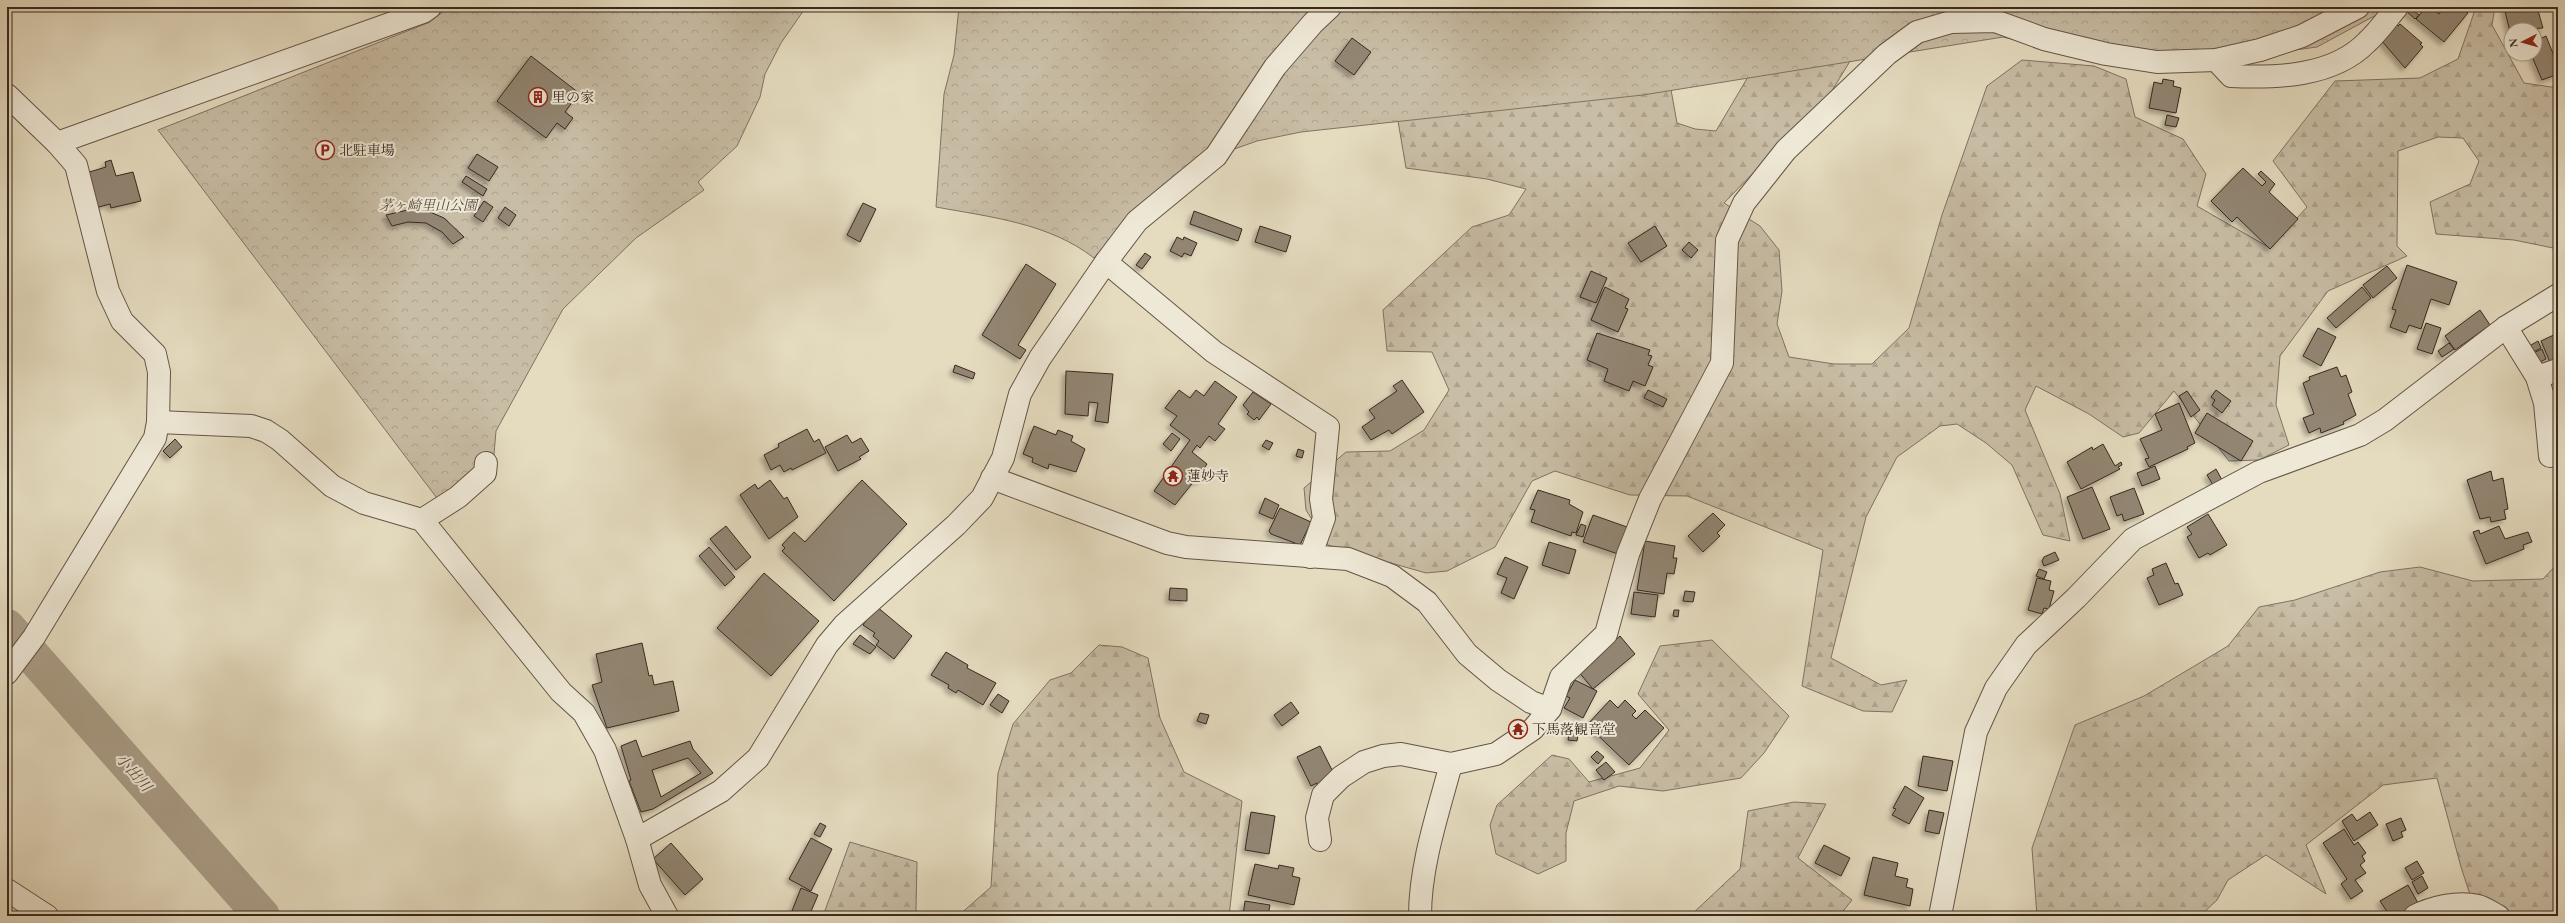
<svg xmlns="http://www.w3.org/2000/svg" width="2565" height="923" viewBox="0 0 2565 923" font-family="'EB Garamond','Noto Serif JP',serif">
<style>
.forest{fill:url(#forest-firs);stroke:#807262}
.park{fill:url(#park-crowns);stroke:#807262}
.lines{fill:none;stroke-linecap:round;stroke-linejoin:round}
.river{stroke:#ab9f89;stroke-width:36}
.building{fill:#928673;stroke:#39281f;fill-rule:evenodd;filter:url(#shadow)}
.minor-casing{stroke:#645547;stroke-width:24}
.minor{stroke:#eee8d6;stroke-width:22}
.labels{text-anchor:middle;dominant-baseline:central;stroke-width:4;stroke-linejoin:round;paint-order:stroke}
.poi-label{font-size:14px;fill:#39281f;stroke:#eee8d6;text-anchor:start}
.park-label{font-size:14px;font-style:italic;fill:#5d4d40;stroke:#eee8d6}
.water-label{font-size:15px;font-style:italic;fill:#5b4c3f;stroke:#eee8d6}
</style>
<defs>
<pattern id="forest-firs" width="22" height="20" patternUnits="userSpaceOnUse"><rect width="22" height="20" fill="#c8bda5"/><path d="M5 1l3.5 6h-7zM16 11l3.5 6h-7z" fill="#ada28e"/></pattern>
<pattern id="park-crowns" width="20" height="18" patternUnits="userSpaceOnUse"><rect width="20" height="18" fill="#c8bda5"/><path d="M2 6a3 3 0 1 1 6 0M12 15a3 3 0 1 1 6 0" fill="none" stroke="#ada28e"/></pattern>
<filter id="shadow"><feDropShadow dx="-3.5" dy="3.5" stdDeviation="2" flood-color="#0004"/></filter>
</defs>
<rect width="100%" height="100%" fill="#e5dcc0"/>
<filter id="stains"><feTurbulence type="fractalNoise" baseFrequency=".005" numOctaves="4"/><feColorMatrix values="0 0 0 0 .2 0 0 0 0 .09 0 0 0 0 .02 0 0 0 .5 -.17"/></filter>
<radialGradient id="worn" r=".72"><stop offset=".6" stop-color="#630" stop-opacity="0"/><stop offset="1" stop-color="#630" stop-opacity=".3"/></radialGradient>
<!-- forest -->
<g class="forest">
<polygon points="2476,7 2495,7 2492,25 2524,83 2558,88 2558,249 2514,240 2436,234 2430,202 2470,184 2479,161 2463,138 2438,137 2398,151 2397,246 2407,256 2328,291 2280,356 2276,405 2289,445 2259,460 2229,461 2174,391 2139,433 2123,437 2089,414 2036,386 2025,410 2060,494 2070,541 2043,535 2012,465 1986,443 1957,424 1940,426 1897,457 1866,517 1831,658 1881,685 1907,680 1892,712 1863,711 1802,686 1823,550 1687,496 1630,495 1555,471 1532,481 1495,547 1447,571 1426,573 1328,545 1306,510 1304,488 1346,452 1390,451 1424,430 1449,390 1432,352 1387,351 1383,310 1472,227 1509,215 1526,189 1487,179 1406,168 1398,121 1399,93 1666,62 1677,123 1695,129 1716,131 1768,43 1866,35 1830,94 1724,203 1760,226 1779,250 1782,291 1777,324 1789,357 1834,364 1872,364 1909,328 1942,215 1987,86 2022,60 2094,66 2126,79 2135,117 2183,139 2206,174 2197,206 2270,248 2307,207 2273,161 2335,81 2420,78 2458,59"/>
<polygon points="2558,563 2558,916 2477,916 2461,867 2437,778 2383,785 2306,845 2326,894 2266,855 2228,880 2217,900 2200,916 2037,916 2032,848 2075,725 2144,696 2228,646 2259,607 2295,600 2380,572 2420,567 2473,581 2543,579"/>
<polygon points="1712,640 1789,716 1764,753 1741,778 1663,791 1619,786 1574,801 1566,833 1566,861 1538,874 1496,854 1490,825 1497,805 1552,755 1569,759 1589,782 1640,768 1669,730 1638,694 1660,646"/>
<polygon points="1099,645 1122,647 1148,658 1160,718 1184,772 1242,801 1229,916 958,916 991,887 998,773 1013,724 1050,680 1071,673"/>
<polygon points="1794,802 1826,804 1798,858 1852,900 1839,916 1690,916 1740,869 1748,811"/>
<polygon points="850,842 917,862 916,910 921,916 823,916"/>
</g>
<!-- park -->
<g class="park">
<polygon points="449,7 806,7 781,43 765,74 760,97 737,146 698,182 704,190 636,238 563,309 496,431 492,477 449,514 158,130 430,22"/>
<path d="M959 7H2391L2317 47 2229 59 2041 46 2003 37 1643 95 1301 132 1257 141 1192 164 1117 231 1094 258C1049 223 990 217 936 207L944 94 954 55Z"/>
</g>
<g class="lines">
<!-- river -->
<polyline class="river" points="7,627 262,916"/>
</g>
<!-- building -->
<g class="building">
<polygon points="2409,7 2419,15 2415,19 2406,11"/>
<polygon points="2426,7 2431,7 2439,14 2444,7 2460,7 2468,13 2444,42 2416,19"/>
<polygon points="2504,7 2537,7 2543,28 2511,30 2511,36"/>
<polygon points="2395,23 2398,26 2400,24 2422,43 2420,44 2423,47 2405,68 2381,40"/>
<polygon points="2546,36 2558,66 2558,74 2542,80 2531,54 2535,54 2535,41"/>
<polygon points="1352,38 1371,52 1354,75 1335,61"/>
<polygon points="531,56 579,93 565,112 573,118 565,129 557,123 546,138 497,101"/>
<polygon points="2163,79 2174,81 2173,86 2181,88 2176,113 2149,108 2154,82 2162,84"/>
<polygon points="2167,115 2179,118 2176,127 2165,125"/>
<polygon points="477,154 498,167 489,181 468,168"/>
<polygon points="111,160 116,176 133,172 141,201 111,208 110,204 95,208 86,173 106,167 105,162"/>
<polygon points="2243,168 2262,186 2266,182 2258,174 2261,171 2275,184 2269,192 2298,219 2270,249 2237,217 2232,222 2211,201"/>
<polygon points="466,176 487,189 483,196 462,182"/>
<polygon points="484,201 493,207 483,222 474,216"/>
<polygon points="863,203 876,209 860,242 847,235"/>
<polygon points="505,207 516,215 509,226 498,218"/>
<polygon points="412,209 423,209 444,218 464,237 453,244 442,232 426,223 408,222 392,226 386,215"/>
<polygon points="1194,211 1242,229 1238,241 1190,224"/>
<polygon points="1260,226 1291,236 1286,252 1255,242"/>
<polygon points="1655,226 1667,246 1641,262 1628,243"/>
<polygon points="1177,237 1183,240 1184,237 1197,243 1191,256 1184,253 1182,257 1170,251"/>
<polygon points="1689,242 1698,250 1691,258 1682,250"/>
<polygon points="1145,253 1151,257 1142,269 1136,265"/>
<polygon points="1026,264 1056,284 1018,345 1026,350 1020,359 982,335"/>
<polygon points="2407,265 2457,282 2449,305 2431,299 2421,329 2409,325 2406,333 2390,327 2396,310 2392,309"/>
<polygon points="2387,266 2397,278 2373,298 2363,285"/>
<polygon points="1591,271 1607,278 1596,303 1580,297"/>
<polygon points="1605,287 1629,299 1625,308 1628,309 1618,332 1591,320"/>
<polygon points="2362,287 2371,298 2336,328 2327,318"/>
<polygon points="2480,310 2490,325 2455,350 2445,336"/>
<polygon points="2426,323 2441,328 2432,354 2417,349"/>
<polygon points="2318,328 2336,337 2321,366 2303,356"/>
<polygon points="1597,333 1650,350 1648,355 1652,356 1648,365 1653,367 1645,386 1633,381 1629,391 1604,381 1608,369 1587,360"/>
<polygon points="2558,333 2558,358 2550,362 2541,341"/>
<polygon points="2538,341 2541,348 2529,354 2526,348"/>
<polygon points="2449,343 2454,349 2442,357 2438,351"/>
<polygon points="2542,349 2546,359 2534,365 2529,355"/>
<polygon points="955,365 975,373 973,379 953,372"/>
<polygon points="2337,367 2341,377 2346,375 2352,392 2348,394 2356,415 2343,422 2344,424 2321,433 2320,428 2309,433 2303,418 2314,414 2303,383 2310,380 2309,377"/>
<polygon points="1066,371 1113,374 1108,423 1095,421 1098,403 1089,402 1088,416 1065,414"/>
<polygon points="1402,380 1424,412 1392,434 1389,430 1371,440 1362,427 1375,418 1369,410 1397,391 1393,386"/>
<polygon points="1215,381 1237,397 1218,424 1225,429 1215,441 1209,436 1200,448 1197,445 1192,452 1207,464 1203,470 1206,472 1198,482 1195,480 1175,505 1154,491 1190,440 1170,425 1177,416 1165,408 1179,390 1190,398 1196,390 1204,396"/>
<polygon points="1648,390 1667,399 1663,407 1644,398"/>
<polygon points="2216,390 2231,401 2222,413 2212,405 2215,400 2211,397"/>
<polygon points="2187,391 2200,410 2191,417 2179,396"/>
<polygon points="1253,392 1271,404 1259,420 1257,417 1254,420 1247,414 1249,412 1243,405"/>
<polygon points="2558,401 2558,432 2552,402"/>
<polygon points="2179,403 2195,443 2187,447 2188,449 2149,467 2145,459 2149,458 2140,439 2162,430 2155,414"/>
<polygon points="2207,413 2253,441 2241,461 2195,433"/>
<polygon points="1034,426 1056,435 1058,430 1073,436 1071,441 1085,449 1076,472 1049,464 1048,469 1032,462 1033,458 1023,454"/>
<polygon points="807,429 814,442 819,439 826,453 792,470 791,468 784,472 780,465 771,470 764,455 779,447 778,444"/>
<polygon points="1172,433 1180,439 1171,451 1163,444"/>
<polygon points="847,435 852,443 861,438 869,451 859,457 861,459 838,471 825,447"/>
<polygon points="175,439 182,447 170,458 163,451"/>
<polygon points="1266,440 1273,443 1269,450 1262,446"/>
<polygon points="2103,444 2115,466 2121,462 2122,465 2118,467 2120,469 2081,489 2067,462 2092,447 2093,450"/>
<polygon points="1298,449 1304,451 1302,458 1296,456"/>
<polygon points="2155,466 2160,479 2142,486 2137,473"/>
<polygon points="2216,469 2222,480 2213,485 2207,475"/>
<polygon points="2491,471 2493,481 2503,478 2508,509 2504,510 2506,519 2491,522 2490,517 2480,519 2467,480"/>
<polygon points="770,480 784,499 787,497 798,517 769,539 740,495 755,484 758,489"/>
<polygon points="862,480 907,524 834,601 782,551 785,548 782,545 794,532 805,542"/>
<polygon points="2092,487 2110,529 2083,539 2067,497"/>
<polygon points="2134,488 2144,514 2124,521 2122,514 2117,516 2110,497"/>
<polygon points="1538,490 1570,500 1569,504 1583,512 1576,533 1572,532 1571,536 1531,522 1535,510 1530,509"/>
<polygon points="1265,498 1279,505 1273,519 1259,513"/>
<polygon points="1280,508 1311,522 1300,545 1271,534 1269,531"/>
<polygon points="1713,513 1725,525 1717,533 1720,536 1703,552 1688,536"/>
<polygon points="2208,514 2227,545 2210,555 2208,553 2199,558 2187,537 2192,534 2187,527"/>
<polygon points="1593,515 1627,527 1618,554 1583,542"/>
<polygon points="1581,524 1586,526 1583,537 1576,535"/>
<polygon points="726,526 751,557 736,570 710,539"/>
<polygon points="2499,526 2505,539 2528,532 2532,542 2523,545 2524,549 2486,564 2473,532 2479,530 2480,534"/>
<polygon points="1645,541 1675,546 1673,558 1677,558 1674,574 1667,573 1664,594 1637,590"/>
<polygon points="1549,542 1576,550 1569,574 1542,565"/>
<polygon points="709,547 735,577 725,586 699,556"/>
<polygon points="2055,552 2059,560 2044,566 2042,561 2044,557"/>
<polygon points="1505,557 1528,567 1514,599 1501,593 1507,578 1497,574"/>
<polygon points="2166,563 2175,584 2178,583 2183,595 2159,605 2147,578 2154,575 2152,569"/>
<polygon points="2039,569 2047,572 2044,579 2036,576"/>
<polygon points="764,573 819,621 771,676 717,628"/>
<polygon points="2037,578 2051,581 2049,590 2054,591 2049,609 2044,608 2042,614 2028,610"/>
<polygon points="1170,588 1187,589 1187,601 1169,600"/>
<polygon points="1685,591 1695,592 1693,602 1683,601"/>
<polygon points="1634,592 1658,595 1655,617 1631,614"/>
<polygon points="876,606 912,636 894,659 876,645 879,641 873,636 875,633 863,625"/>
<polygon points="1674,610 1679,610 1678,617 1673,616"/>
<polygon points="860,635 876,647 870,654 853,644"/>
<polygon points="1620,636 1635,654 1593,689 1578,671"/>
<polygon points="642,643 649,676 652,675 654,685 673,681 679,711 607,728 592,685 602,682 596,654"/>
<polygon points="946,652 968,665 967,668 996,683 983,705 958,690 956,693 948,688 949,685 931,675"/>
<polygon points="1575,680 1597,691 1583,718 1564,708 1570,698 1566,696"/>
<polygon points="998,694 1009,701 1002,713 990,705"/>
<polygon points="1610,700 1618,708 1625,700 1636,711 1632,715 1636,719 1645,710 1664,728 1629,765 1587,725"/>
<polygon points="1291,702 1299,713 1282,726 1274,715"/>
<polygon points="1200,713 1209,715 1206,724 1197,721"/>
<polygon points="1571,723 1580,724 1577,741 1568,740"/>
<path d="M636 740 642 757 690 741 693 749 713 773 653 809 641 812 629 781 631 780 621 746ZM688 758 701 773 661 797 652 770Z"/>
<polygon points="1320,746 1334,774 1317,785 1317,783 1311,786 1297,757"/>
<polygon points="1597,751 1604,757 1598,764 1591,757"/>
<polygon points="1923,756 1953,761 1947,791 1918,786"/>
<polygon points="1606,762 1615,772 1604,780 1596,770"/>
<polygon points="1905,786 1924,798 1909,824 1892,815 1896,809 1893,808"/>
<polygon points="1929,810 1944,813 1939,834 1925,831"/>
<polygon points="1251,812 1275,816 1269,854 1245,850"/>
<polygon points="2370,812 2378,825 2354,841 2342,821 2352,814 2357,821"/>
<polygon points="2401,818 2406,830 2401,832 2403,837 2393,841 2386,824"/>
<polygon points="820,823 826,826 820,837 814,834"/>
<polygon points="2344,829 2354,845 2358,842 2366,853 2362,856 2365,861 2360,865 2366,873 2355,880 2363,891 2351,899 2341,884 2347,879 2323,843"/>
<polygon points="811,838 832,849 811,891 789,879"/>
<polygon points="671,843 703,879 685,895 653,859"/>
<polygon points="1824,845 1850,858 1841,876 1815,863"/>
<polygon points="1873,857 1898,863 1895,876 1908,879 1906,887 1913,889 1910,906 1864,895"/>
<polygon points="2417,861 2424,873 2412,880 2405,868"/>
<polygon points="1255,864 1278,869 1279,865 1294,868 1292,876 1300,878 1294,905 1248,895"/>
<polygon points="2422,876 2428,888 2418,894 2412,882"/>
<polygon points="2408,885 2418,903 2397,916 2390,916 2380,901"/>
<polygon points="801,888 818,895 809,916 790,916"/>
<polygon points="1245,901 1270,905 1268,916 1243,916"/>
</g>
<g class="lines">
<defs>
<g id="minor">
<path d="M2216 60 2231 76C2276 78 2333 77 2367 42 2378 32 2387 19 2397 7"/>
<polyline points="7,95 57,143 76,165 108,291 122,321 155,354 159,372 158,422 155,438 34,637 7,673"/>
<polyline points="57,143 423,12 430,7"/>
<polyline points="1106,262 1214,352 1328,427 1321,499 1324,518 1310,557"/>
<polyline points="2506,327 2537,377 2545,403 2550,456"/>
<polyline points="2537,377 2558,370"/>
<polyline points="158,422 251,426 266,431 280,440 332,486 364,503 422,520 561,692 584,713 605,750 637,839 650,885 667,916"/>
<polyline points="992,478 1167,543 1186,547 1348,559 1392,576 1427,602 1467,654 1498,680 1531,702 1550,709"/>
<polyline points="422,520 458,497 485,473 486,463"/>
<polyline points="637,839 721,791 758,758 827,645 844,625 956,525 982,498 1003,458 1020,394 1040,358 1106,262 1137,221 1216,156 1275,67 1313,23 1330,7"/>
<polyline points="1320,840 1317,818 1323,795 1341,777 1364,762 1383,756 1401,754 1451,764 1496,754 1533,729 1550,709 1561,677 1606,634 1628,554 1650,499 1722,363 1727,240 1744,203 1786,150 1887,54 1917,32 1951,22 1995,21 2044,39 2106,54 2157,62 2216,60 2260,50 2302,36 2358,7"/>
<polyline points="7,890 47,916"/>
<path d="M1420 916C1420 865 1438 813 1451 764"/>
<polyline points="1940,916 1976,732 1996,688 2026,645 2076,598 2133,539 2259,472 2360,435 2385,420 2506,327 2558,295"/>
<path d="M2415 916C2432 907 2458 901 2478 906 2484 907 2492 913 2498 916"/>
</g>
</defs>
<!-- minor casing -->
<use href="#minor" class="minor-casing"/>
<!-- minor -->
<use href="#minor" class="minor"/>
</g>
<!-- icons -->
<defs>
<symbol id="building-ring" viewBox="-11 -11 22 22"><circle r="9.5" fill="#eee8d6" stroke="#8f2418" stroke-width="1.5"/><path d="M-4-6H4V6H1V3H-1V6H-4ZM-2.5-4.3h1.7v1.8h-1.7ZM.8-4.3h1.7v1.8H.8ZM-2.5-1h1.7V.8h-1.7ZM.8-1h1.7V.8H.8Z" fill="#8f2418"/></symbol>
<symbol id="parking-ring" viewBox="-11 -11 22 22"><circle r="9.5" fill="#eee8d6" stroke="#8f2418" stroke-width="1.5"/><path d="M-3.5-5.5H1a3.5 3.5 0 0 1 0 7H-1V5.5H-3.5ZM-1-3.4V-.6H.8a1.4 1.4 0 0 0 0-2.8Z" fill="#8f2418"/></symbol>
<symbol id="temple-ring" viewBox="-11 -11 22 22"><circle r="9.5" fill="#eee8d6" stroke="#8f2418" stroke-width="1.5"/><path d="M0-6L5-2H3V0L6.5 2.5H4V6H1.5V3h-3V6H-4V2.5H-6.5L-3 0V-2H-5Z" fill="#8f2418"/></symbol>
</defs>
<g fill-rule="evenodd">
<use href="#building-ring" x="527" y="86" width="22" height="22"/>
<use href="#parking-ring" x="314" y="139" width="22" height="22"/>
<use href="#temple-ring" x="1162" y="465" width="22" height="22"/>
<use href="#temple-ring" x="1507" y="718" width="22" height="22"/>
</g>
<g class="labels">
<!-- poi labels -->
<g class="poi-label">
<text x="552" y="97">里の家</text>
<text x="339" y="150">北駐車場</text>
<text x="1187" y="476">蓮妙寺</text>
<text x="1532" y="729">下馬落観音堂</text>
</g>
<!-- park labels -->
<g class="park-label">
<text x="428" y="205">茅ヶ崎里山公園</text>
</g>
<!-- water labels -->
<g class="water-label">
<text transform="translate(134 772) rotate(49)">小出川</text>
</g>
</g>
<!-- margin -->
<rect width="2565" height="923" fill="none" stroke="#e5dcc0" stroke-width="24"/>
<rect x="8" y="8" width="2549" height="907" fill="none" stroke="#39281f" stroke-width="2"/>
<rect x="12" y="12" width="2541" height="899" fill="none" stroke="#39281f"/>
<!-- north arrow -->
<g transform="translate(2523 42) rotate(264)"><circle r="19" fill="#eee8d6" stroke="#a69b8d"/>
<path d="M0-3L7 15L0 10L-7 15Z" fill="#8f2418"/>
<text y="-6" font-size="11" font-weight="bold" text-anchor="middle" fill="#39281f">N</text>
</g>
<rect width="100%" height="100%" filter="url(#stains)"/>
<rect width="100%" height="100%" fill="url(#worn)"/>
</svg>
